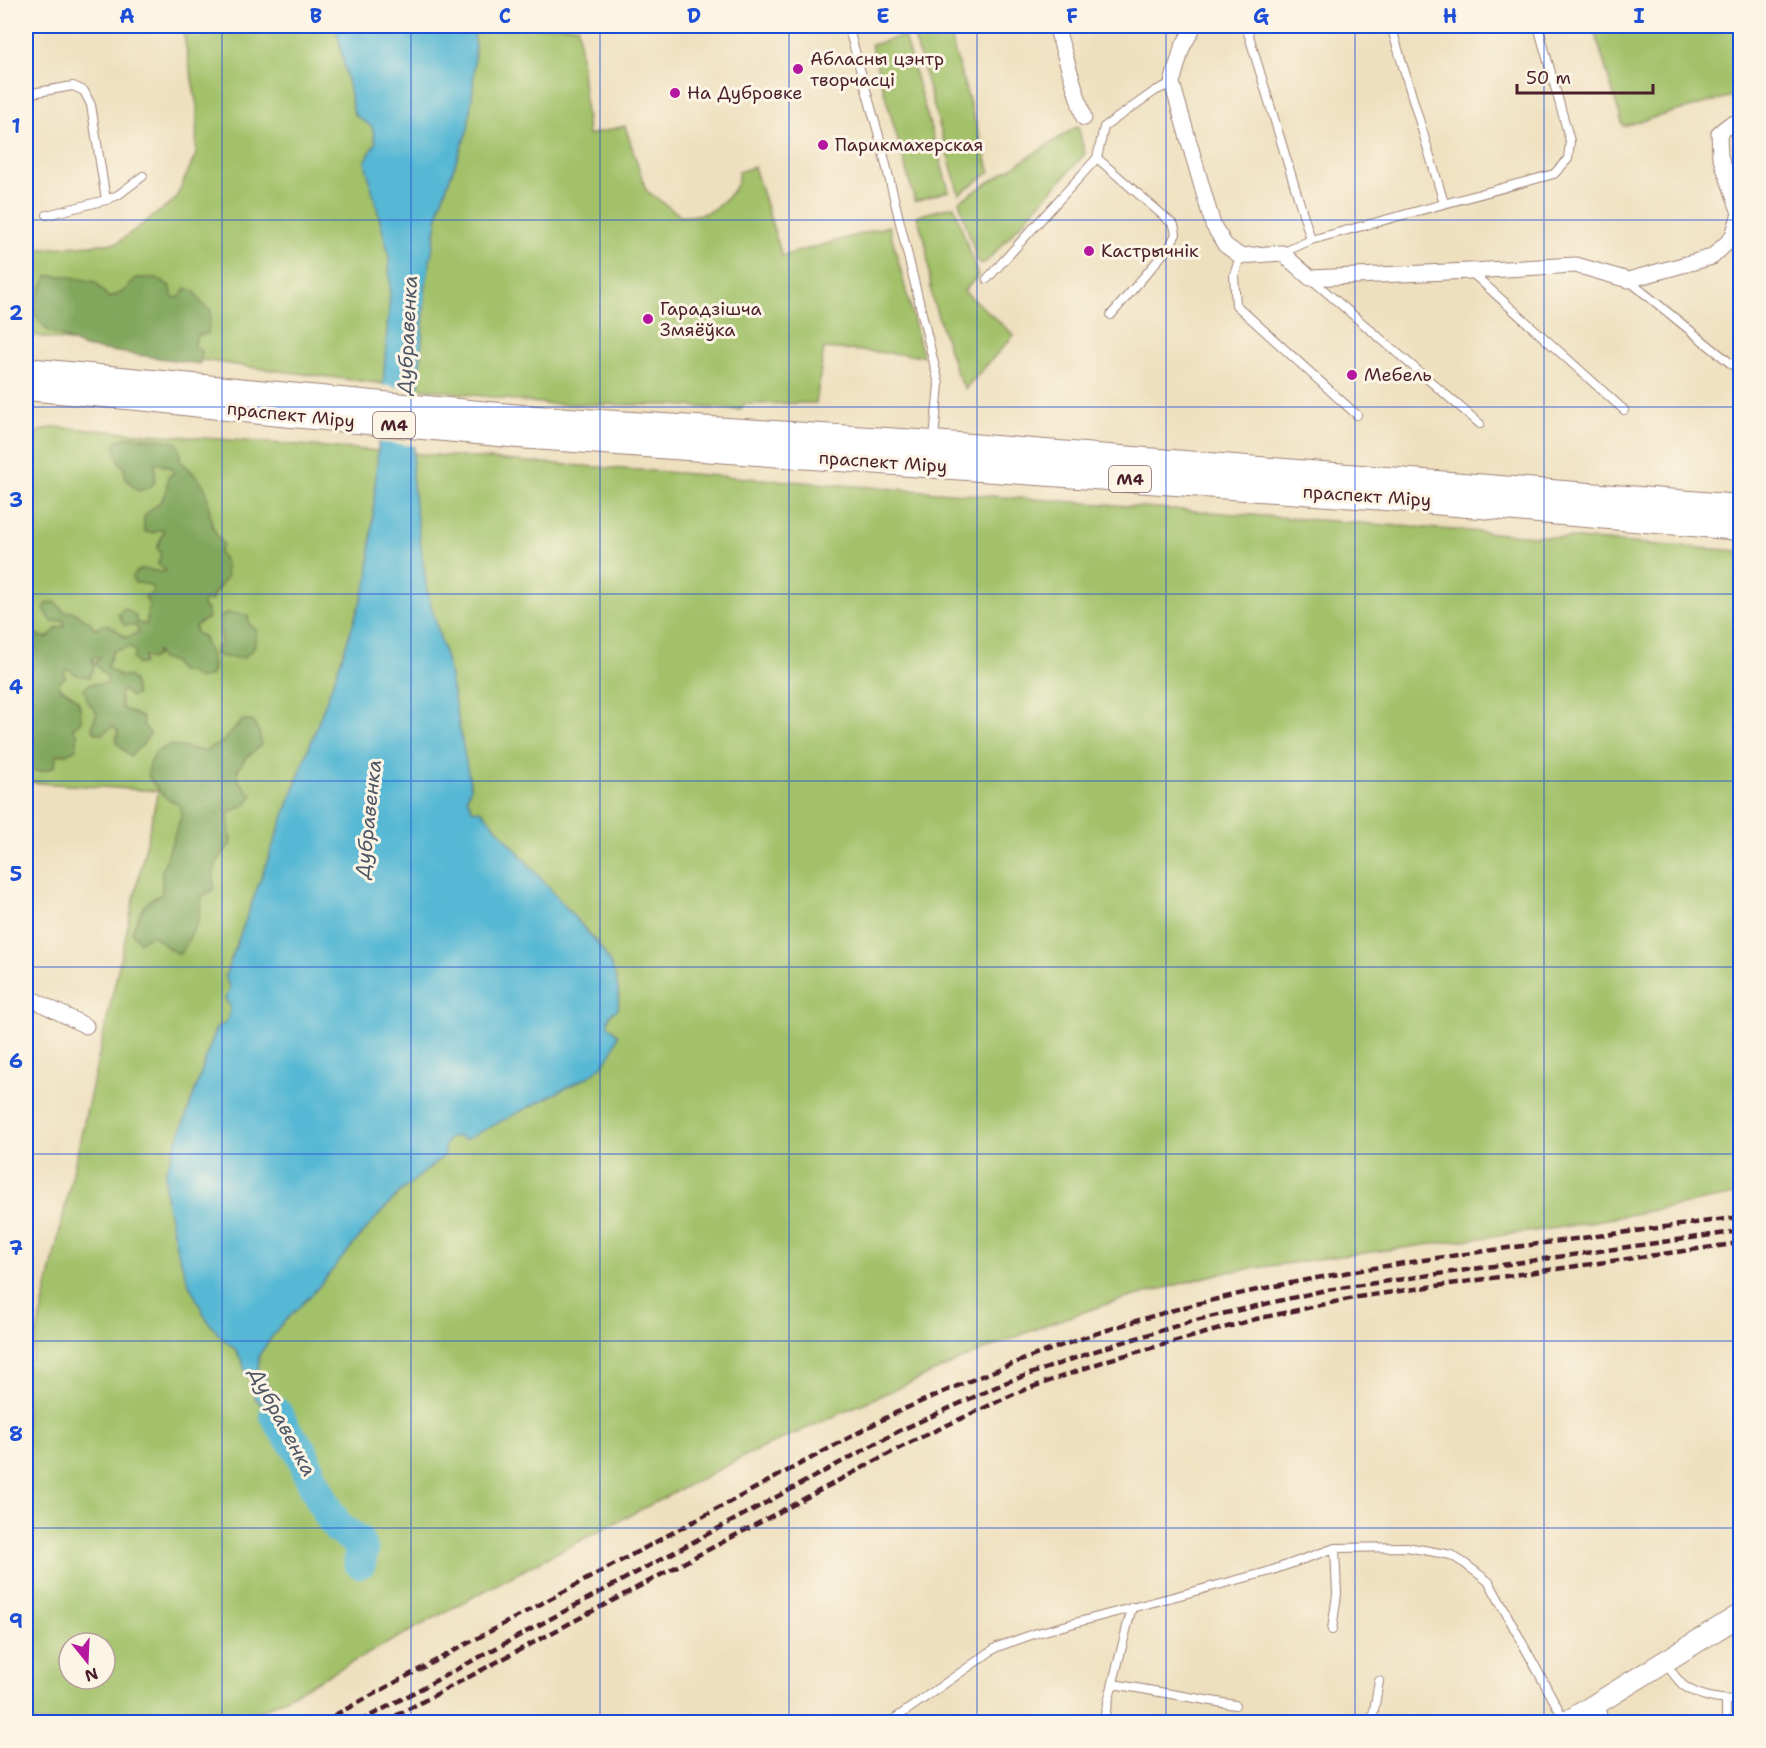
<svg xmlns="http://www.w3.org/2000/svg" width="1766" height="1748" viewBox="0 0 1766 1748" font-family="'Shantell Sans',sans-serif">
<style>
.green{fill:#a2c169;stroke:#76704a;stroke-width:1.5;fill-rule:evenodd}
.forest{fill:#81a75d;stroke:#666344;stroke-width:1.5}
.water{fill:#56b8d4;stroke:#506c80;stroke-width:1.5}
.pier{fill:#eee0bf}
.lines{fill:none;stroke-linecap:round;stroke-linejoin:round}
.river{stroke:#56b8d4;stroke-width:33}
.lane-casing{stroke:#9c8075;stroke-width:10}
.street-casing{stroke:#9c8075;stroke-width:17}
.secondary-casing{stroke:#9c8075;stroke-width:23}
.primary-casing{stroke:#9c8075;stroke-width:26}
.lane{stroke:#fff;stroke-width:8}
.street{stroke:#fff;stroke-width:15}
.secondary{stroke:#fff;stroke-width:21}
.primary{stroke:#fff;stroke-width:24}
.rail{stroke:#4a1f2b;stroke-width:4.5;stroke-dasharray:9 4.5;stroke-linecap:butt}
.grid{fill:none;stroke:#1d4ed8;stroke-width:1.5;stroke-opacity:0.55}
.poi-dot{fill:#b5179e;stroke:#fcf5e5;stroke-width:2}
.labels{text-anchor:middle;dominant-baseline:central;stroke-width:6;stroke-linejoin:round;paint-order:stroke}
.shield{fill:#fcf5e5;stroke:#7f5f63;stroke-width:1.5}
.shield-label{font-size:16px;font-weight:bold;fill:#4a1f2b}
.poi-label{font-size:18px;fill:#4a1f2b;stroke:#fcf5e5;text-anchor:start}
.street-label{font-size:18px;fill:#4a1f2b;stroke:#fcf5e5}
.water-label{font-size:20px;font-style:italic;fill:#4e5566;stroke:#fcf5e5}
.neatline{fill:none;stroke:#1d4ed8;stroke-width:2}
.grid-label{font-size:20px;text-anchor:middle;font-weight:bold;fill:#1d4ed8}
</style>
<rect width="100%" height="100%" fill="#fcf5e5"/>
<filter id="ink" filterUnits="userSpaceOnUse"><feTurbulence type="fractalNoise" baseFrequency=".0167" numOctaves="2"/><feDisplacementMap in="SourceGraphic" scale="12" xChannelSelector="R" yChannelSelector="G"/><feConvolveMatrix kernelMatrix="1 2 1 2 8 2 1 2 1" color-interpolation-filters="sRGB"/></filter>
<filter id="wash" filterUnits="userSpaceOnUse"><feTurbulence type="fractalNoise" baseFrequency=".008" numOctaves="4" result="noise"/><feDisplacementMap in="SourceGraphic" scale="24" xChannelSelector="R" yChannelSelector="G"/><feGaussianBlur stdDeviation="1.35" result="paint"/><feColorMatrix in="noise" values="0 0 0 0 0 0 0 0 0 0 0 0 0 0 0 0 0 1.4 0 .05"/><feComposite in="paint" operator="in"/></filter>
<g filter="url(#wash)">
<rect width="100%" height="100%" fill="#eee0bf"/>
<!-- green -->
<g class="green">
<path d="M182 26H578L588 135 625 126 646 190 681 216C689 216 697 216 705 213 719 208 741 188 738 172L754 167 782 256 889 226 923 356 824 348 816 403 744 404 740 410 671 405 547 404 264 369 48 338 29 334 26 328V250L117 243 175 200 196 154 197 106Z"/>
<polygon points="911,26 947,26 990,172 959,194"/>
<polygon points="1593,26 1710,26 1712,32 1740,26 1740,94 1623,126"/>
<polygon points="904,36 949,191 915,201 871,45"/>
<polygon points="1078,126 1085,154 987,261 981,264 977,260 959,201"/>
<polygon points="954,206 978,276 964,291 1014,335 965,389 957,374 932,298 926,245 917,216"/>
<path d="M54 427 1740 551V1194L1564 1227 1325 1258 1221 1273 1113 1302 1048 1324 979 1352 751 1453 533 1565 241 1722H26V1362L31 1359 158 791 26 782V435ZM69 1643H105V1679H69Z"/>
</g>
<!-- forest -->
<g class="forest">
<polygon points="47,276 66,276 95,282 109,298 124,291 136,278 157,278 171,287 172,297 179,298 186,288 195,292 202,304 211,311 208,334 198,335 194,345 202,352 200,364 84,347 47,330 35,315 34,305"/>
<path d="M129 437C146 439 161 437 177 443L181 455 179 459C188 469 199 476 205 488 210 500 208 515 213 527 215 533 219 539 223 544L219 553 225 561 227 577 212 596V601L204 600 203 606 208 611V618L195 626 196 633 204 637C207 652 218 661 210 676L199 679 189 672H180L172 661 161 659 157 651 156 656 151 659 144 656V663L138 665 133 659 136 652 130 647 113 651 107 667 120 676H128L133 680 136 695 131 697 123 690 120 694 122 708 143 718V724L150 734 143 744 130 756 116 742 118 731 113 726 102 734 94 732 92 726 97 713 88 702 84 689 90 684 108 683 107 677 95 664 100 657 92 658 94 668 89 677 77 675 68 669 64 671 65 678 59 682 60 688C78 697 81 700 81 721L73 728 78 736 76 749 66 754 56 755 55 766C44 772 35 774 26 766V635H38L47 638 58 627H64V620L52 622 44 609 47 603 55 602 65 612 72 611 90 622 95 629 106 624 113 627 126 638 139 632 135 625H124L118 614 125 608 136 616V622L146 625 149 605 145 596 151 594 153 589 149 584C143 585 140 582 135 583L132 577C143 561 152 575 166 571L158 564 161 553 157 548 164 531 162 529 153 533 145 532C140 510 149 515 161 501 166 494 167 486 168 477L174 473 170 467 155 463V481L151 487 138 491 125 478 124 467 119 462 114 446 119 440Z"/>
<polygon points="228,613 248,615 249,624 257,631 254,648 244,658 223,657 215,654 216,647 221,646 220,617"/>
<path d="M243 720 253 722 260 735 261 745 244 760 237 771 238 780 252 795 247 804 228 813 231 843C217 862 212 865 214 889L202 896 198 922 180 954C169 952 162 941 152 935L139 942 132 932C140 912 142 902 162 894V871L182 814 178 804 166 798 152 782 148 775 149 764 157 751 170 745 202 751 220 744Z"/>
</g>
<!-- water -->
<path class="water" d="M336 26H474L475 48 473 89 468 129 440 205 426 285 412 474 415 504 427 590 448 667 471 788 467 797 472 809 482 811 598 944C613 965 621 983 618 1009 610 1013 608 1016 608 1025L618 1035C613 1055 607 1062 591 1075L465 1140C452 1132 442 1141 445 1155L399 1193 368 1227 315 1291 278 1328 259 1355 258 1372 265 1377 266 1384 273 1392 278 1407 290 1425 301 1451 295 1450 279 1434 263 1406 255 1398 251 1378 246 1374 242 1361 235 1349 221 1337 208 1322 189 1284 177 1250 168 1209 165 1189 166 1169 185 1120 216 1028C227 1024 230 1017 230 1006L225 999 230 989 225 976 339 666 368 579 390 292 389 255 365 162 376 142 372 127 354 114Z"/>
<!-- pier -->
<polygon class="pier" points="380,385 421,389 417,446 376,442"/>
<g class="lines">
<!-- river -->
<polyline class="river" points="276,1414 286,1432 301,1451 310,1475 328,1512 339,1529 357,1540 362,1551 360,1557 360,1562"/>
</g>
</g>
<g filter="url(#ink)">
<g class="lines">
<defs>
<g id="lane">
<polyline points="848,26 879,136 939,384 934,439"/>
<polyline points="1246,26 1311,240"/>
<polyline points="1391,26 1444,203"/>
<polyline points="26,94 73,86 84,91 91,105 106,200 47,215"/>
<polyline points="1097,158 1104,127 1155,91 1172,83"/>
<polyline points="106,200 118,195 143,176"/>
<polyline points="1282,253 1311,240 1554,174 1568,159 1570,141 1538,26"/>
<polyline points="1240,256 1234,276 1236,305 1357,415"/>
<polyline points="1471,272 1624,410"/>
<polyline points="987,279 1097,158 1174,225 1176,234 1170,246 1111,315"/>
<polyline points="1311,279 1480,424"/>
<polyline points="1628,280 1740,371"/>
<polyline points="1332,1630 1337,1594 1335,1548"/>
<path d="M1665 1663C1671 1670 1677 1680 1684 1686 1701 1698 1721 1700 1740 1700"/>
<polyline points="1113,1684 1235,1705"/>
<polyline points="1602,1705 1602,1722"/>
<polyline points="890,1722 997,1647 1037,1633 1267,1572 1335,1548 1407,1547 1451,1555 1464,1563 1489,1582 1565,1721"/>
<polyline points="1103,1722 1132,1607"/>
<polyline points="1372,1722 1379,1681"/>
<polyline points="1726,1722 1726,1700"/>
</g>
<g id="street">
<polyline points="1056,26 1084,118"/>
<polyline points="1194,26 1182,48 1172,83 1213,225 1225,245 1240,256 1282,253 1310,278 1470,271 1576,265 1628,280 1712,257 1732,238 1740,214"/>
<polyline points="1740,121 1729,125 1719,133 1720,156 1740,213"/>
<polyline points="26,996 86,1026"/>
</g>
<polyline id="secondary" points="1567,1722 1740,1615"/>
<g id="primary">
<polyline points="26,370 521,417 933,443 1740,507"/>
<polyline points="26,388 149,399 270,413 519,436 1385,498 1740,528"/>
</g>
</defs>
<!-- lane casing -->
<use href="#lane" class="lane-casing"/>
<!-- street casing -->
<use href="#street" class="street-casing"/>
<!-- secondary casing -->
<use href="#secondary" class="secondary-casing"/>
<!-- primary casing -->
<use href="#primary" class="primary-casing"/>
<!-- lane -->
<use href="#lane" class="lane"/>
<!-- street -->
<use href="#street" class="street"/>
<!-- secondary -->
<use href="#secondary" class="secondary"/>
<!-- primary -->
<use href="#primary" class="primary"/>
<!-- rail -->
<g class="rail">
<path d="M322 1722 891 1415C986 1372 1084 1334 1185 1307 1293 1279 1405 1262 1515 1247 1590 1237 1665 1227 1740 1217"/>
<polyline points="359,1722 899,1431 1007,1382 1104,1348 1196,1320 1326,1290 1740,1231"/>
<polyline points="384,1722 911,1442 1016,1393 1108,1360 1256,1319 1358,1297 1740,1243"/>
</g>
</g>
</g>
<!-- grid -->
<path class="grid" d="M222 26V1722M411 26V1722M600 26V1722M789 26V1722M977 26V1722M1166 26V1722M1355 26V1722M1544 26V1722M26 220H1740M26 407H1740M26 594H1740M26 781H1740M26 967H1740M26 1154H1740M26 1341H1740M26 1528H1740"/>
<!-- markers -->
<g class="poi-dot">
<circle cx="798" cy="69" r="6"/>
<circle cx="675" cy="93" r="6"/>
<circle cx="823" cy="145" r="6"/>
<circle cx="1089" cy="251" r="6"/>
<circle cx="648" cy="319" r="6"/>
<circle cx="1352" cy="375" r="6"/>
</g>
<g class="labels">
<!-- shield labels -->
<g class="shield">
<rect x="373" y="412" width="42" height="26" rx="4.5"/>
<rect x="1109" y="466" width="42" height="26" rx="4.5"/>
</g>
<g class="shield-label">
<text x="394" y="425">М4</text>
<text x="1130" y="479">М4</text>
</g>
<!-- poi labels -->
<g class="poi-label">
<text x="810" y="59">Абласны цэнтр<tspan x="810" dy="21">творчасці</tspan></text>
<text x="687" y="93">На Дубровке</text>
<text x="835" y="145">Парикмахерская</text>
<text x="1101" y="251">Кастрычнік</text>
<text x="660" y="309">Гарадзішча<tspan x="660" dy="21">Змяёўка</tspan></text>
<text x="1364" y="375">Мебель</text>
</g>
<!-- street labels -->
<g class="street-label">
<text transform="translate(291 415) rotate(6)">праспект Міру</text>
<text transform="translate(883 462) rotate(4)">праспект Міру</text>
<text transform="translate(1367 496) rotate(4)">праспект Міру</text>
</g>
<!-- water labels -->
<g class="water-label">
<text transform="translate(407 335) rotate(-87)">Дубравенка</text>
<text transform="translate(368 819) rotate(-84)">Дубравенка</text>
<text transform="translate(283 1422) rotate(62)">Дубравенка</text>
</g>
</g>
<!-- margin -->
<rect width="1766" height="1748" fill="none" stroke="#fcf5e5" stroke-width="66"/>
<!-- north arrow -->
<g transform="translate(87 1661) rotate(162)"><circle r="28" fill="#fcf5e5" stroke="#b59f9b" stroke-width="1.5"/>
<path d="M0-4.5L10 22L0 15L-10 22Z" fill="#b5179e"/>
<text y="-9" font-size="16" font-weight="bold" text-anchor="middle" fill="#4a1f2b">N</text>
</g>
<!-- scale -->
<path d="M1517 84v9h136v-9" fill="none" stroke="#4a1f2b" stroke-width="3"/>
<text x="1526" y="84" font-size="18" fill="#4a1f2b" stroke="#fcf5e5" stroke-width="4.5" paint-order="stroke">50 m</text>
<rect x="33" y="33" width="1700" height="1682" class="neatline"/>
<g class="grid-label">
<text x="127" y="23">A</text>
<text x="316" y="23">B</text>
<text x="505" y="23">C</text>
<text x="694" y="23">D</text>
<text x="883" y="23">E</text>
<text x="1072" y="23">F</text>
<text x="1261" y="23">G</text>
<text x="1450" y="23">H</text>
<text x="1639" y="23">I</text>
<text x="16" y="133">1</text>
<text x="16" y="320">2</text>
<text x="16" y="507">3</text>
<text x="16" y="694">4</text>
<text x="16" y="881">5</text>
<text x="16" y="1068">6</text>
<text x="16" y="1255">7</text>
<text x="16" y="1441">8</text>
<text x="16" y="1628">9</text>
</g>
</svg>
